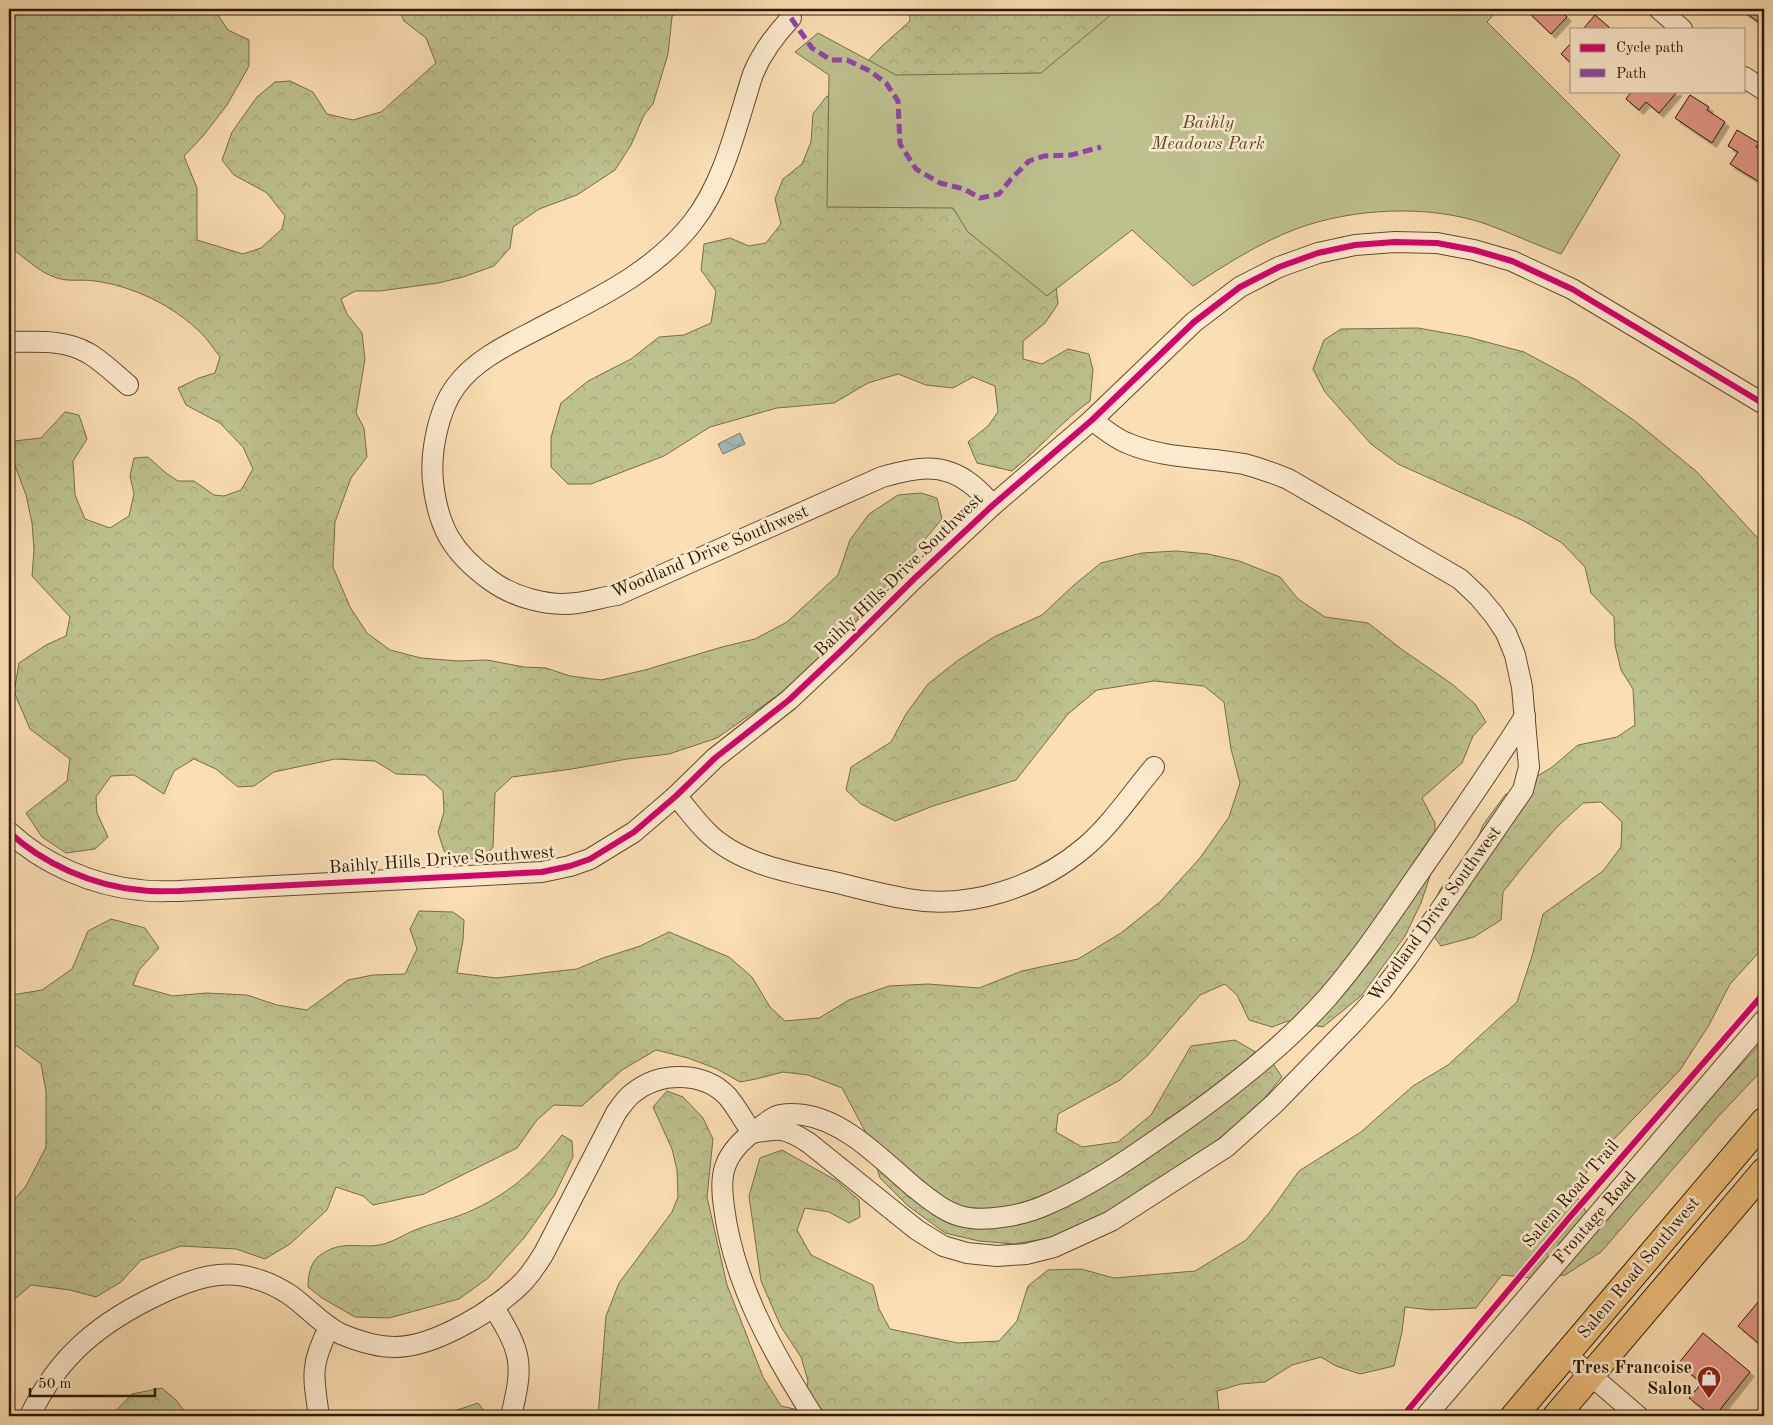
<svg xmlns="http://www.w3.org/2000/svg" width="1773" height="1425" viewBox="0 0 1773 1425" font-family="'Old Standard TT',serif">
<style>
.forest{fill:url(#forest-crowns);stroke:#756d47}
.park{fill:#bdc18e;stroke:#756d47}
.water{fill:url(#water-waves);stroke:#737a6d}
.building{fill:#e29787;stroke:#2d1900;filter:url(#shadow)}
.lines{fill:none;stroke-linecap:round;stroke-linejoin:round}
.minor-casing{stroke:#604a2d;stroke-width:22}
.major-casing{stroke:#2d1900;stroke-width:28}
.minor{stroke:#fceace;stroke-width:20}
.major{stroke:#eebf7a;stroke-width:26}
.quiet{stroke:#8e44ad;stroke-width:5;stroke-dasharray:10 5;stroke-linecap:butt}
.cycleway-casing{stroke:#fceace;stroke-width:9}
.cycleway{stroke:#d6006c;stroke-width:6}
.labels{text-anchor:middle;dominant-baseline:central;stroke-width:5;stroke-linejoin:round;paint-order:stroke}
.park-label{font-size:18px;font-style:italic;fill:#584b2b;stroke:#fceace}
.street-label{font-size:18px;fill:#2d1900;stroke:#fceace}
.poi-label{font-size:18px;font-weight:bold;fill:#2d1900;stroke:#fceace;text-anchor:end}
</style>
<defs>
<pattern id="forest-crowns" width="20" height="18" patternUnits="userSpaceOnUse" patternTransform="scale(1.25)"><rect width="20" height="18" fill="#bdc18e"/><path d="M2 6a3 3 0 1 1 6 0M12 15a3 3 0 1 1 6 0" fill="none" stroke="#a3a579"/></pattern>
<pattern id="water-waves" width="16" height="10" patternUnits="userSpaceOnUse" patternTransform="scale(1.25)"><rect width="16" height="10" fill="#a2bab6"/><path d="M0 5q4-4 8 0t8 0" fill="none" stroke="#8c9f9b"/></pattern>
<filter id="shadow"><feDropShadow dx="4.5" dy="4.5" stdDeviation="0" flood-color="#0004"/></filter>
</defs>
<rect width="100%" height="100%" fill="#fbdeb3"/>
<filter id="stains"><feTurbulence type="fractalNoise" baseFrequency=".004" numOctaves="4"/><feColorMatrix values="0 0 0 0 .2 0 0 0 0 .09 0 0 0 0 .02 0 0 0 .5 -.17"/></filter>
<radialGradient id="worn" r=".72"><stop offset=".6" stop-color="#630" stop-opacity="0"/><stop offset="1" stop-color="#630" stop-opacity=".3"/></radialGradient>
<!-- forest -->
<g class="forest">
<path d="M19 9H214L228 30 249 40V66L227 105 203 136 184 156 197 188V240L243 254 261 248 282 229 285 216 267 193 234 175 222 160 232 132 257 97 275 82 290 81 313 92 327 114 353 120 381 112 436 63 426 38 404 21 398 9H676L672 17 668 54 653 104 644 115 631 145 615 170 577 195 539 209 513 227 510 248 494 266 463 277 438 283 380 291H355L341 299 347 314 362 333 365 359 356 413 364 428 367 457 351 478 335 522 333 567 350 607 367 633 390 650 421 658 458 661 487 660 524 667 546 668 570 676 601 680 645 670 722 647 755 639 787 622 838 575 850 540 869 514 898 495 921 493 937 498 942 519 871 603 823 655 781 693 717 738 669 754 627 759 572 769 512 777 495 793 493 847 484 858 460 859 444 851 438 832 444 812 443 791 425 775 396 774 375 761 335 759 274 772 254 786 238 787 216 769 194 759 174 771 164 794 134 775 111 776 96 797 97 813 108 837 95 849 66 853 42 837 26 813 67 781 70 759 30 729 14 692 19 663 46 645 66 636 70 617 32 576 34 550 32 523 26 495 14 463V441L41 438 65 412 79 415 87 439 73 461 75 495 85 519 110 528 129 516 134 494 130 476 134 458 148 457 166 473 178 481H194L214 495 224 496 241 490 253 469 243 447 220 423 186 405 178 388 199 378 215 373 220 357C214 349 208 340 201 333 174 306 133 286 95 281 83 279 69 282 57 278 36 271 27 258 9 247V193L14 189 15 170 9 159V32Z"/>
<path d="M909 9H1237L1055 278 1058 304 1045 323 1023 341V359L1042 364 1068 349 1089 354 1093 370 1090 401C1061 422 1039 449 1012 471L977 463 968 442 988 426 998 412 995 386 973 377 953 388 926 385 898 374 868 383 834 403 777 408 710 427 664 456 591 484H568L551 467V437L561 403 588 381 631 359 659 337 684 335 711 323 716 291 701 270 704 244 730 238 749 246 766 243 781 224 775 199 783 179 802 164 811 142 813 114 826 97 841 89 882 46 910 21Z"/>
<path d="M1418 328 1468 337 1524 352 1576 380 1635 421 1697 472 1764 545V924L1761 950 1730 984 1709 1025 1680 1070 1593 1161 1575 1193 1588 1215 1697 1112 1754 1051 1764 1038V1068L1717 1118 1601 1252 1565 1275 1532 1278 1502 1275 1476 1308 1431 1310 1405 1307 1402 1332 1394 1366 1360 1374 1336 1366 1321 1357 1292 1365 1265 1382 1241 1384 1217 1391 1219 1412C1202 1422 1160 1415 1141 1412L1138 1416H598L606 1316 619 1283 672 1212 678 1197 677 1170 672 1149 653 1107 667 1091 683 1097 703 1118 713 1139 707 1197 727 1285 763 1377 781 1406 803 1411 808 1381 801 1357 781 1327 761 1281 749 1196 760 1158 782 1150 837 1181 859 1200 860 1217 849 1223 829 1212 805 1208 797 1230 811 1255 873 1285 879 1309 890 1329 958 1343 999 1341 1017 1321 1028 1286 1048 1270 1081 1269 1114 1278 1195 1271 1246 1240 1269 1213 1299 1171 1361 1132 1413 1086 1448 1065 1517 1002 1532 956 1543 914 1603 871 1621 847 1622 822 1601 802 1583 803 1557 827 1530 858 1503 892 1501 920 1474 937 1441 946 1424 922 1441 888 1473 850 1483 825 1505 795 1551 768 1578 745 1617 737 1635 725 1633 689 1621 670 1615 645 1614 617 1591 593 1585 567 1562 543 1524 521 1398 464 1371 444 1325 392 1313 369 1324 340 1341 329Z"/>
<polygon points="1176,551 1208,554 1239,561 1280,577 1298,599 1325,617 1368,623 1404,651 1452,684 1475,704 1486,722 1473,736 1462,763 1422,798 1435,823 1434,864 1421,903 1405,936 1362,995 1323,1027 1288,1021 1272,1027 1249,1020 1237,995 1225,984 1200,995 1148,1055 1120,1080 1058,1114 1056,1132 1082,1147 1118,1142 1151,1115 1191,1046 1235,1040 1271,1061 1282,1077 1255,1110 1216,1141 1142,1193 1096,1218 1056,1237 1014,1244 979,1241 945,1233 907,1205 880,1178 866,1133 842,1088 808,1075 783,1072 756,1079 740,1082 717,1069 688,1058 656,1050 622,1070 582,1106 554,1105 537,1120 517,1148 424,1194 373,1205 363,1196 336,1187 327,1210 290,1244 265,1259 236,1249 181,1246 141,1260 121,1282 96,1297 70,1290 31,1285 15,1299 9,1302 9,1206 26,1186 46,1147 46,1091 41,1064 17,1046 9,1047 9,976 12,995 42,990 72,969 88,931 111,919 145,928 159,948 139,970 133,985 173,996 206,993 247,995 277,1005 307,1010 348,980 373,975 405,974 417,949 410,929 419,911 453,912 464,920 463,940 457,973 496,978 577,969 603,958 640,946 669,932 729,957 752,977 770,1007 785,1021 819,1018 849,1000 889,986 928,984 979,988 1022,971 1078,959 1121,933 1161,901 1200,858 1229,817 1240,783 1231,749 1224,702 1204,686 1154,681 1097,690 1068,714 1016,780 933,806 895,821 861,804 846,790 851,767 891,742 906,714 928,684 957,661 994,637 1042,615 1074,585 1101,563 1142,553"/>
<path d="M562 1135 572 1141 573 1157 554 1196 524 1238 488 1278 459 1299 389 1318 355 1317 322 1298 308 1287C308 1277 310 1263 319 1256 343 1238 360 1250 384 1244 395 1241 405 1234 415 1230 432 1223 449 1220 466 1213 508 1195 534 1172 562 1135Z"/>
<polygon points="162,1388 176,1400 188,1416 111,1416 132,1394"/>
<polygon points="478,1403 488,1416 439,1416"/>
</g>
<!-- park -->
<path class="park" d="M1118 9H1498L1487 22 1620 155 1561 254C1536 245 1511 233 1486 224 1429 204 1352 208 1296 229 1259 243 1225 265 1193 286L1132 230 1047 296 968 232 953 208 827 207 829 75 795 52 818 33 896 75 1041 73Z"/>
<!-- water -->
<polygon class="water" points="740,433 745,444 723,454 718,444"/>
<!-- building -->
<g class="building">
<polygon points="1525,9 1559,9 1567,17 1551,34"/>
<polygon points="1740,9 1764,9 1764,26"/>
<polygon points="1595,15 1609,27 1608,29 1583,29"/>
<polygon points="1572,42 1572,64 1561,54"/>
<polygon points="1632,91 1678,91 1659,113 1646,102 1639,110 1626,99"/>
<polygon points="1690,95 1709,107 1707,110 1725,122 1712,143 1675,118"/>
<polygon points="1737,130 1759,143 1756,147 1764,152 1764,178 1761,183 1730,164 1738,152 1728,146"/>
<polygon points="1764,1295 1764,1348 1738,1326"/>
<polygon points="1703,1333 1750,1372 1715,1416 1712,1416 1689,1398 1702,1383 1678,1364"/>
</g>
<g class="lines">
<defs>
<g id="minor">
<polyline points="1659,9 1682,29"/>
<path d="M791 18C775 35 762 52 753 74 737 123 725 181 693 222 653 274 591 301 534 331 507 345 475 360 456 386 438 410 430 453 433 482 438 528 453 553 490 580 513 597 548 607 577 603 591 601 604 597 617 595L882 477C914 468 942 461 971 484 979 490 986 498 993 505"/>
<polyline points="1744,77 1764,90"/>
<path d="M9 342C35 342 65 339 88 353 102 361 115 374 128 385"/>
<path d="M676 796C686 807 695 820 706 831 739 865 793 873 838 883 861 889 884 895 908 899 969 910 1038 887 1085 847 1111 825 1132 793 1154 767"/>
<path d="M9 832C43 864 94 886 140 890 153 892 166 891 179 891L542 872 570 866 590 859 634 832 676 796 715 758 789 700 843 649 915 578 993 505 1092 420 1194 322 1240 287 1279 267 1318 253 1355 245 1395 242 1437 243 1474 250 1512 261 1572 289 1764 404"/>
<path d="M752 1133C779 1128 785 1127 809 1143L917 1230 943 1246 967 1253 997 1256 1026 1254 1054 1247 1111 1221 1226 1147 1274 1104 1354 1022 1382 991 1407 958 1523 790 1529 767 1522 687 1515 655 1506 633 1494 615 1479 597 1460 579 1288 479C1273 473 1259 468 1244 464 1205 457 1164 459 1127 443 1114 438 1103 428 1092 420"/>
<path d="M493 1306C522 1353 524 1363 511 1416"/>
<polyline points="1566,1354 1638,1416"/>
<path d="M30 1416C58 1355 102 1321 162 1293 192 1279 223 1268 256 1279 267 1282 277 1287 287 1293 306 1305 320 1324 341 1334 358 1341 376 1347 395 1347 435 1347 497 1309 524 1281 532 1272 538 1263 544 1253L616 1113C621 1106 626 1098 633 1093 660 1071 704 1071 728 1097 737 1108 744 1121 752 1133"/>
<path d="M319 1416C313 1377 310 1364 329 1328"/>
<path d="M813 1416C773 1353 733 1282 724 1207 722 1194 721 1179 725 1167 731 1149 745 1137 760 1127 765 1124 771 1118 777 1116 785 1113 796 1114 804 1115 846 1121 883 1161 915 1188 929 1199 943 1211 960 1216 984 1223 1024 1215 1046 1205 1088 1187 1125 1162 1162 1136 1219 1097 1281 1050 1327 998 1361 959 1390 915 1419 873 1455 821 1491 770 1525 716"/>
<polyline points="1426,1416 1764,1020"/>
</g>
<g id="major">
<polyline points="1514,1416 1764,1121"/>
<polyline points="1556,1416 1764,1171"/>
</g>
</defs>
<!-- minor casing -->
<use href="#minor" class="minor-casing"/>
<!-- major casing -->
<use href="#major" class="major-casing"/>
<!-- minor -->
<use href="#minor" class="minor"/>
<!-- major -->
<use href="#major" class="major"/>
<!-- quiet -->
<polyline class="quiet" points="791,18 812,48 831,60 847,60 870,71 886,83 898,101 900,144 916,169 940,183 964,189 980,198 999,194 1011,179 1029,161 1044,156 1071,155 1101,147"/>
<defs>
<g id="cycleway">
<path d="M9 832C43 864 94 886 140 890 153 892 166 891 179 891L542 872 570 866 590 859 634 832 676 796 715 758 789 700 843 649 915 578 993 505 1092 420 1194 322 1240 287 1279 267 1318 253 1355 245 1395 242 1437 243 1474 250 1512 261 1572 289 1764 404"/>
<polyline points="1403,1416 1569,1218 1764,993"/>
</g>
</defs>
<!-- cycleway casing -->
<use href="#cycleway" class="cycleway-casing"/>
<!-- cycleway -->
<use href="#cycleway" class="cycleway"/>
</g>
<!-- icons -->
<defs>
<symbol id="shop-pin" viewBox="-11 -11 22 30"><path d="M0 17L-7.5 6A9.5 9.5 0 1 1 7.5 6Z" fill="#8f2418" stroke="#fceace"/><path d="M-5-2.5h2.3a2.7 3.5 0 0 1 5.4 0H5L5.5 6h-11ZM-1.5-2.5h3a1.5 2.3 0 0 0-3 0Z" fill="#fff"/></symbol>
</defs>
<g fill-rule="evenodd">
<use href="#shop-pin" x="1695" y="1364" width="28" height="38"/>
</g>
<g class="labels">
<!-- park labels -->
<g class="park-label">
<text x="1208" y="123">Baihly<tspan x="1208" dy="21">Meadows Park</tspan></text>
</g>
<!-- street labels -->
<g class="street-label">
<text transform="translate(710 552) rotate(-23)">Woodland Drive Southwest</text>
<text transform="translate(899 575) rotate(-44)">Baihly Hills Drive Southwest</text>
<text transform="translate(442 860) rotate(-4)">Baihly Hills Drive Southwest</text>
<text transform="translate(1435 914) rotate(-54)">Woodland Drive Southwest</text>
<text transform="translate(1571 1194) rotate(-49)">Salem Road Trail</text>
<text transform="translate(1595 1218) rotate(-49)">Frontage Road</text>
<text transform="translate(1639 1268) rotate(-50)">Salem Road Southwest</text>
</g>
<!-- poi labels -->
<g class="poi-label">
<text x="1692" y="1368">Tres Francoise<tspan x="1692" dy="21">Salon</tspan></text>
</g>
</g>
<!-- margin -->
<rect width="1773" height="1425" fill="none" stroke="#fbdeb3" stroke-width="30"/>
<rect x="10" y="10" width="1753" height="1405" fill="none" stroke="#2d1900" stroke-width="2.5"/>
<rect x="15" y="15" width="1743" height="1395" fill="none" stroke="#2d1900"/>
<!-- legend -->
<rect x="1570" y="28" width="175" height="65" fill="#fceace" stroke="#a9967c"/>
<rect x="1580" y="44" width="25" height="8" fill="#d6006c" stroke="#a9967c"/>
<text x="1616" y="52" font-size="15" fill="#2d1900">Cycle path</text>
<rect x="1580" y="69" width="25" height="8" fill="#8e44ad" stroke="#a9967c"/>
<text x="1616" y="78" font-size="15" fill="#2d1900">Path</text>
<!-- scale -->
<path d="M30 1388v8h125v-8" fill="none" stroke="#2d1900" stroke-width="2.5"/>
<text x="38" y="1388" font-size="15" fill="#2d1900" stroke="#fceace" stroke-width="4" paint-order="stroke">50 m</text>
<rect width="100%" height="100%" filter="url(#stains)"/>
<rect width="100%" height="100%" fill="url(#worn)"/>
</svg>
